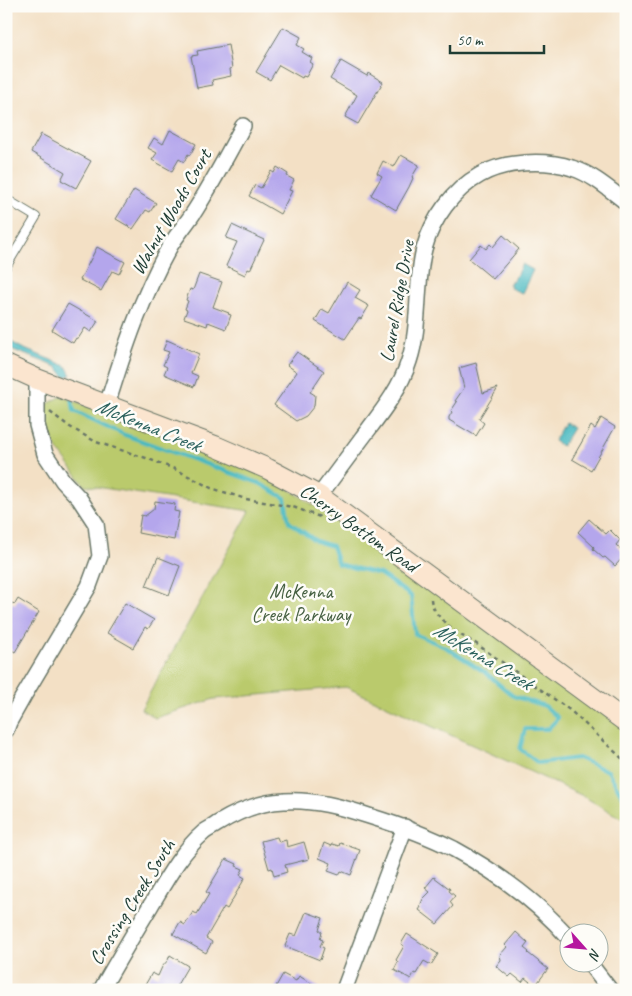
<svg xmlns="http://www.w3.org/2000/svg" width="632" height="996" viewBox="0 0 632 996" font-family="Caveat,sans-serif">
<style>
.green{fill:#baca6c;stroke:#6c8450}
.water{fill:#4ab9c1;stroke:#347b7a}
.lines{fill:none;stroke-linecap:round;stroke-linejoin:round}
.stream{stroke:#4ab9c1;stroke-width:4}
.building{fill:#b4a6ec}
.lane-casing{stroke:#697667;stroke-width:10}
.street-casing{stroke:#697667;stroke-width:18}
.secondary-casing{stroke:#697667;stroke-width:22}
.path{stroke:#697667;stroke-width:2.5;stroke-dasharray:4 4;stroke-linecap:butt}
.lane{stroke:#fff;stroke-width:8}
.street{stroke:#fff;stroke-width:15}
.secondary{stroke:#fbe5cf;stroke-width:20}
.labels{text-anchor:middle;dominant-baseline:central;stroke-width:5;stroke-linejoin:round;paint-order:stroke}
.street-label{font-size:20px;fill:#1f3d34;stroke:#fdfcf7}
.park-label{font-size:20px;fill:#466042;stroke:#fdfcf7}
.water-label{font-size:21px;font-style:italic;fill:#2c625e;stroke:#fdfcf7}
</style>
<rect width="100%" height="100%" fill="#fdfcf7"/>
<filter id="ink" filterUnits="userSpaceOnUse"><feTurbulence type="fractalNoise" baseFrequency=".02" numOctaves="2"/><feDisplacementMap in="SourceGraphic" scale="10" xChannelSelector="R" yChannelSelector="G"/><feConvolveMatrix kernelMatrix="1 2 1 2 8 2 1 2 1" color-interpolation-filters="sRGB"/></filter>
<filter id="wash" filterUnits="userSpaceOnUse"><feTurbulence type="fractalNoise" baseFrequency=".0096" numOctaves="4" result="noise"/><feDisplacementMap in="SourceGraphic" scale="20" xChannelSelector="R" yChannelSelector="G"/><feGaussianBlur stdDeviation="1.12" result="paint"/><feColorMatrix in="noise" values="0 0 0 0 0 0 0 0 0 0 0 0 0 0 0 0 0 1.4 0 .05"/><feComposite in="paint" operator="in"/></filter>
<g filter="url(#wash)">
<rect width="100%" height="100%" fill="#f3e0c5"/>
<!-- green -->
<polygon class="green" points="62,396 275,480 362,537 626,729 626,821 581,795 346,687 214,699 155,718 141,709 250,511 84,485 53,443 42,407"/>
<!-- water -->
<g class="water">
<polygon points="522,264 533,270 522,293 510,288 511,286 509,285 511,281 513,282"/>
<polygon points="6,339 22,348 66,366 71,375 65,377 57,367 6,347"/>
<polygon points="564,423 573,428 562,446 554,441"/>
</g>
<g class="lines">
<!-- stream -->
<polyline class="stream" points="72,399 74,411 125,435 259,483 285,498 289,522 316,541 332,546 338,564 380,574 411,596 415,634 447,648 486,673 513,696 545,706 558,718 548,729 525,729 520,749 538,763 578,758 608,771 621,794 626,799"/>
</g>
<g id="blocks">
<!-- building -->
<g class="building">
<polygon points="283,27 301,37 297,45 304,49 302,52 312,58 310,62 313,64 306,77 303,76 302,78 279,65 270,80 256,72"/>
<polygon points="228,45 232,68 230,69 231,76 212,80 213,85 197,88 191,56 198,55 197,51"/>
<polygon points="341,61 367,76 368,73 383,82 358,124 345,117 357,95 330,79"/>
<polygon points="170,130 196,144 190,155 188,154 184,162 179,159 172,171 152,160 157,153 148,148 154,138 163,144"/>
<polygon points="41,134 91,161 76,188 61,180 65,172 31,152"/>
<polygon points="401,155 419,165 412,177 413,178 409,187 396,210 371,195 382,176 377,173 383,161 394,167"/>
<polygon points="277,167 288,174 287,176 294,180 289,190 292,191 280,214 249,196 255,185 261,188 271,171 274,173"/>
<polygon points="134,190 156,203 150,212 146,210 133,229 116,219"/>
<polygon points="232,225 264,240 250,270 248,269 245,275 226,266 237,242 226,238"/>
<polygon points="503,235 519,249 493,279 469,259 481,245 486,249 490,244 493,247"/>
<polygon points="97,247 125,262 119,274 112,271 101,291 80,280"/>
<polygon points="199,274 222,282 213,307 229,313 228,314 231,315 226,329 208,322 207,326 184,318 187,310 185,309 188,301 186,300 190,289 193,290"/>
<polygon points="347,282 360,290 355,298 369,306 361,319 359,318 345,339 315,321 322,309 329,313"/>
<polygon points="68,304 98,321 91,332 85,328 78,339 76,338 73,343 52,330"/>
<polygon points="167,340 199,354 191,373 198,376 194,387 164,374 167,367 163,365 169,352 163,350"/>
<polygon points="297,352 324,371 310,392 315,395 314,406 306,416 296,421 274,405 297,372 287,365"/>
<polygon points="476,363 483,393 498,388 479,419 484,423 476,436 449,420 449,417 452,412 451,411 457,402 455,401 464,388 459,368"/>
<polygon points="601,418 615,427 591,470 572,459 591,426 595,429"/>
<polygon points="155,501 175,504 174,511 179,512 174,540 138,533 141,515 145,516 154,509"/>
<polygon points="589,519 606,534 610,530 620,540 616,545 626,554 615,566 605,557 603,558 593,549 594,547 578,532"/>
<polygon points="158,557 180,566 169,595 146,586"/>
<polygon points="18,599 39,612 15,652 6,647 6,612 12,603 15,604"/>
<polygon points="125,603 154,620 148,629 145,627 133,648 107,633"/>
<polygon points="277,837 279,842 286,840 287,847 304,842 309,859 285,865 287,872 274,876 272,868 269,869 261,841"/>
<polygon points="324,843 331,846 332,844 339,846 340,843 360,850 351,875 341,871 339,875 328,871 331,863 319,858"/>
<polygon points="226,859 237,864 236,866 243,869 240,875 245,878 227,909 224,907 206,938 212,942 206,953 173,934 180,922 185,925 193,912 197,914 209,894 206,892"/>
<polygon points="434,877 450,889 449,891 455,896 450,902 453,906 437,924 419,910 421,907 420,906 423,899 430,892 425,888"/>
<polygon points="306,912 323,918 319,930 322,932 320,939 323,940 320,946 324,948 320,960 285,946 290,934 296,936"/>
<polygon points="516,932 528,943 524,948 529,952 528,953 548,969 535,986 525,978 522,982 512,974 509,977 496,966 501,960 500,955 507,947 505,945"/>
<polygon points="407,934 438,954 431,965 424,961 416,974 414,973 411,979 394,970 398,962 396,960 404,946 401,944"/>
<polygon points="170,955 188,966 174,990 153,990 145,985 152,973 158,976 162,967 168,960"/>
<polygon points="283,974 296,981 299,976 323,990 274,990"/>
</g>
</g>
</g>
<g filter="url(#ink)">
<use href="#blocks" fill-opacity="0" stroke="#697667" stroke-width="1"/>
<g class="lines">
<defs>
<polyline id="lane" points="6,199 36,217 6,267"/>
<g id="street">
<path d="M107 405C124 350 142 296 170 246 178 233 188 222 196 209 213 182 228 154 243 126"/>
<path d="M319 496C334 476 348 457 362 438 380 414 400 390 409 361 421 325 415 285 424 249 432 219 453 190 480 175 504 161 545 159 572 168 592 174 609 189 626 202"/>
<polyline points="6,730 9,722 23,697 89,586 100,556 96,524 79,498 63,481 45,454 37,425 37,379"/>
<polyline points="590,964 610,990"/>
<path d="M101 990C117 962 134 933 151 905 166 880 181 852 204 832 208 829 213 827 217 824 238 811 259 802 284 801 313 799 342 807 369 816 398 825 427 835 454 849 496 872 538 902 570 939"/>
<polyline points="344,990 405,827"/>
</g>
<polyline id="secondary" points="6,365 37,379 215,446 268,469 319,496 626,722"/>
</defs>
<!-- lane casing -->
<use href="#lane" class="lane-casing"/>
<!-- street casing -->
<use href="#street" class="street-casing"/>
<!-- secondary casing -->
<use href="#secondary" class="secondary-casing"/>
<!-- path -->
<g class="path">
<polyline points="50,412 70,427 96,442 146,458 177,470 211,488 246,499 293,507 320,517"/>
<path d="M431 599C432 617 460 636 475 643L571 711 626 762"/>
</g>
<!-- lane -->
<use href="#lane" class="lane"/>
<!-- street -->
<use href="#street" class="street"/>
<!-- secondary -->
<use href="#secondary" class="secondary"/>
</g>
</g>
<g class="labels">
<!-- street labels -->
<g class="street-label">
<text transform="translate(171 212) rotate(-60)">Walnut Woods Court</text>
<text transform="translate(397 301) rotate(-80)">Laurel Ridge Drive</text>
<text transform="translate(359 528) rotate(35)">Cherry Bottom Road</text>
<text transform="translate(132 902) rotate(-58)">Crossing Creek South</text>
</g>
<!-- park labels -->
<g class="park-label">
<text x="301" y="591">McKenna<tspan x="301" dy="23">Creek Parkway</tspan></text>
</g>
<!-- water labels -->
<g class="water-label">
<text transform="translate(148 425) rotate(22)">McKenna Creek</text>
<text transform="translate(483 656) rotate(31)">McKenna Creek</text>
</g>
</g>
<!-- margin -->
<rect width="632" height="996" fill="none" stroke="#fdfcf7" stroke-width="25"/>
<!-- north arrow -->
<g transform="translate(584 948) rotate(117)"><circle r="24" fill="#fdfcf7" stroke="#a4b0a9"/>
<path d="M0-4L9 19L0 12L-9 19Z" fill="#b5179e"/>
<text y="-8" font-size="14" font-weight="bold" text-anchor="middle" fill="#1f3d34">N</text>
</g>
<!-- scale -->
<path d="M450 45v8h94v-8" fill="none" stroke="#1f3d34" stroke-width="2.5"/>
<text x="457" y="45" font-size="15" fill="#1f3d34" stroke="#fdfcf7" stroke-width="4" paint-order="stroke">50 m</text>
</svg>
